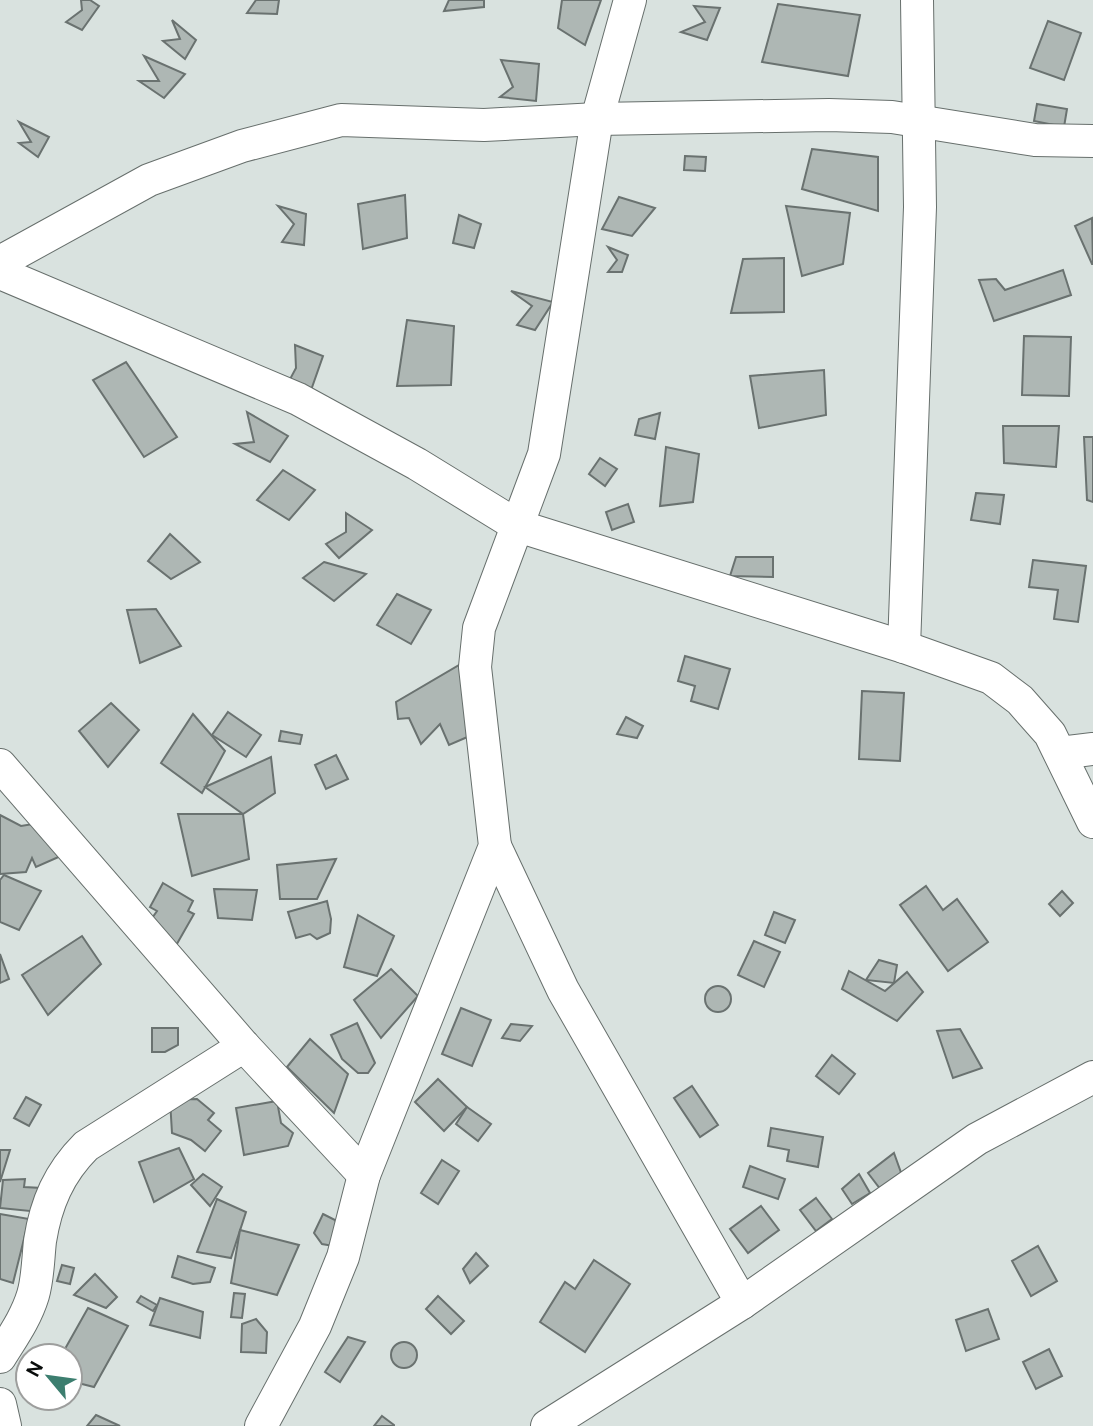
<svg xmlns="http://www.w3.org/2000/svg" width="1093" height="1426" viewBox="0 0 1093 1426" font-family="'DM Sans',sans-serif">
<style>
.building{fill:#aeb7b4;stroke:#6a7270;stroke-width:2}
.lines{fill:none;stroke-linecap:round;stroke-linejoin:round}
.minor-casing{stroke:#676f6c;stroke-width:34}
.minor{stroke:#fff;stroke-width:32}
</style>
<rect width="100%" height="100%" fill="#d9e2df"/>
<!-- building -->
<g class="building">
<polygon points="81,0 90,0 99,6 82,30 66,22 82,10"/>
<polygon points="256,0 279,0 277,14 247,13"/>
<polygon points="449,0 484,0 484,7 444,11"/>
<polygon points="562,0 601,0 585,45 558,28"/>
<polygon points="778,4 860,15 848,76 762,62"/>
<polygon points="694,6 720,8 707,40 681,32 705,22"/>
<polygon points="172,20 196,40 185,59 163,41 180,39"/>
<polygon points="1048,21 1081,33 1064,80 1030,68"/>
<polygon points="144,56 185,74 164,98 139,81 159,81"/>
<polygon points="501,60 539,64 536,101 500,97 513,87"/>
<polygon points="1037,104 1067,109 1064,127 1034,121"/>
<polygon points="19,122 49,137 38,157 19,143 31,142"/>
<polygon points="812,149 878,157 878,211 802,189"/>
<polygon points="685,156 706,157 705,171 684,170"/>
<polygon points="405,195 407,238 363,249 358,204"/>
<polygon points="619,197 655,208 632,236 602,229"/>
<polygon points="278,206 306,214 304,245 282,242 294,224"/>
<polygon points="786,206 850,213 843,264 802,276"/>
<polygon points="459,215 481,224 474,248 453,243"/>
<polygon points="1092,218 1093,264 1092,264 1075,226"/>
<polygon points="608,247 628,255 622,272 608,272 617,260"/>
<polygon points="784,258 784,312 731,313 743,259"/>
<polygon points="1063,270 1071,295 994,321 979,280 996,279 1005,290"/>
<polygon points="511,291 553,302 535,330 517,325 532,306"/>
<polygon points="407,320 454,326 451,385 397,386"/>
<polygon points="1024,336 1071,337 1069,396 1022,395"/>
<polygon points="295,345 323,356 310,393 289,381 296,368"/>
<polygon points="126,362 177,437 144,457 93,380"/>
<polygon points="824,370 826,415 759,428 750,376"/>
<polygon points="247,412 288,436 270,462 235,444 254,442"/>
<polygon points="660,413 655,439 635,435 639,419"/>
<polygon points="1003,426 1059,426 1056,467 1004,463"/>
<polygon points="1084,437 1093,437 1093,502 1087,500"/>
<polygon points="666,447 699,454 693,502 660,506"/>
<polygon points="600,458 617,469 605,486 589,474"/>
<polygon points="283,470 315,490 289,520 257,500"/>
<polygon points="976,493 1004,495 1000,524 971,520"/>
<polygon points="628,504 634,522 612,530 606,512"/>
<polygon points="346,513 372,530 339,558 326,544 346,532"/>
<polygon points="170,534 200,562 171,579 148,561"/>
<polygon points="736,557 773,557 773,577 730,576"/>
<polygon points="1033,560 1086,566 1078,622 1054,619 1058,590 1029,587"/>
<polygon points="324,562 366,574 334,601 303,578"/>
<polygon points="397,594 431,610 411,644 377,625"/>
<polygon points="156,609 181,646 140,663 127,610"/>
<polygon points="685,656 730,669 718,709 691,701 695,686 678,681"/>
<polygon points="466,661 472,735 449,745 440,724 421,744 409,718 398,719 396,702"/>
<polygon points="862,691 904,693 900,761 859,759"/>
<polygon points="111,703 139,730 108,767 79,731"/>
<polygon points="228,712 261,735 246,757 212,735"/>
<polygon points="193,714 225,751 202,793 161,763"/>
<polygon points="626,717 643,726 637,738 617,734"/>
<polygon points="281,731 302,735 300,744 279,741"/>
<polygon points="336,755 348,779 326,789 315,765"/>
<polygon points="271,757 275,793 243,814 205,787"/>
<polygon points="178,814 243,814 249,859 192,876"/>
<polygon points="0,815 21,826 39,823 63,855 36,867 32,858 26,872 0,874"/>
<polygon points="336,859 317,899 280,899 277,865"/>
<polygon points="4,875 41,891 19,930 0,922 0,880"/>
<polygon points="163,883 193,901 188,911 194,914 174,949 150,921 157,911 150,907"/>
<polygon points="926,886 943,910 957,899 988,942 948,971 900,905"/>
<polygon points="214,889 257,890 252,920 218,918"/>
<polygon points="1062,891 1073,903 1060,916 1049,904"/>
<polygon points="327,901 331,919 330,933 317,939 310,934 296,938 288,912"/>
<polygon points="774,912 795,920 785,943 765,935"/>
<polygon points="358,915 394,936 377,976 344,967"/>
<polygon points="82,936 101,964 48,1015 22,975"/>
<polygon points="754,941 780,952 764,987 738,975"/>
<polygon points="0,954 9,979 0,983"/>
<polygon points="879,960 897,965 894,983 866,980"/>
<polygon points="391,969 418,996 381,1038 354,1000"/>
<polygon points="849,971 885,991 907,972 923,992 897,1021 842,989"/>
<circle cx="718" cy="999" r="13"/>
<polygon points="461,1008 491,1020 472,1066 442,1054"/>
<polygon points="357,1023 375,1063 368,1073 358,1073 342,1059 331,1035"/>
<polygon points="511,1024 532,1026 520,1041 502,1038"/>
<polygon points="152,1028 178,1028 178,1045 165,1052 152,1052"/>
<polygon points="960,1029 982,1068 953,1078 937,1031"/>
<polygon points="310,1039 348,1074 334,1113 287,1067"/>
<polygon points="832,1055 855,1074 839,1094 816,1076"/>
<polygon points="438,1079 467,1107 444,1131 415,1102"/>
<polygon points="692,1086 718,1125 700,1137 674,1098"/>
<polygon points="26,1097 41,1105 29,1126 14,1118"/>
<polygon points="197,1099 214,1113 208,1120 221,1131 205,1151 191,1140 172,1133 170,1100"/>
<polygon points="277,1101 281,1123 293,1133 288,1146 244,1155 236,1108"/>
<polygon points="467,1107 491,1124 478,1141 456,1124"/>
<polygon points="771,1128 823,1137 818,1167 787,1161 789,1150 768,1146"/>
<polygon points="179,1148 194,1179 154,1202 139,1162"/>
<polygon points="0,1150 10,1150 0,1182"/>
<polygon points="894,1153 904,1181 881,1190 868,1173"/>
<polygon points="442,1160 459,1171 438,1204 421,1193"/>
<polygon points="750,1166 785,1179 778,1199 743,1187"/>
<polygon points="203,1174 222,1187 210,1206 191,1185"/>
<polygon points="859,1174 870,1193 852,1204 842,1189"/>
<polygon points="25,1179 24,1187 42,1188 40,1212 0,1208 3,1180"/>
<polygon points="816,1198 832,1219 816,1231 800,1210"/>
<polygon points="217,1199 246,1212 231,1258 197,1252"/>
<polygon points="761,1206 779,1230 748,1253 730,1229"/>
<polygon points="0,1214 29,1219 13,1283 0,1279"/>
<polygon points="323,1214 335,1220 340,1232 333,1246 322,1244 314,1233"/>
<polygon points="240,1230 299,1245 277,1295 231,1283"/>
<polygon points="1038,1246 1057,1281 1031,1296 1012,1261"/>
<polygon points="476,1253 488,1266 470,1283 463,1269"/>
<polygon points="178,1256 215,1268 210,1282 193,1284 172,1277"/>
<polygon points="594,1260 630,1284 585,1352 540,1322 565,1282 575,1289"/>
<polygon points="62,1265 74,1268 70,1284 57,1281"/>
<polygon points="95,1274 117,1297 106,1308 74,1295"/>
<polygon points="234,1293 245,1294 242,1318 231,1317"/>
<polygon points="141,1296 157,1305 153,1311 137,1302"/>
<polygon points="438,1296 464,1321 451,1334 426,1309"/>
<polygon points="160,1298 203,1312 200,1338 150,1325"/>
<polygon points="88,1308 128,1326 94,1387 70,1381 70,1356 61,1356"/>
<polygon points="988,1309 999,1339 966,1351 956,1320"/>
<polygon points="256,1319 267,1332 266,1353 241,1352 242,1324"/>
<polygon points="348,1337 365,1342 340,1382 325,1372"/>
<circle cx="404" cy="1355" r="13"/>
<polygon points="1049,1349 1062,1376 1036,1389 1023,1362"/>
<polygon points="96,1415 120,1426 87,1426"/>
<polygon points="382,1416 394,1425 394,1426 374,1426"/>
</g>
<g class="lines">
<defs>
<g id="minor">
<polyline points="0,262 149,180 242,146 341,120 484,125 597,119 829,115 892,117 1035,140 1093,141"/>
<polyline points="0,273 298,399 417,464 518,526 904,647 991,678 1020,700 1050,734 1093,822"/>
<polyline points="904,647 920,207 917,0"/>
<polyline points="1060,753 1093,749"/>
<polyline points="0,765 244,1046 364,1175"/>
<polyline points="495,846 563,990 742,1303"/>
<path d="M0 1357C13 1336 26 1318 33 1295 38 1278 38 1259 40 1241 46 1203 59 1173 86 1146L244 1046"/>
<polyline points="0,1404 5,1426"/>
<polyline points="261,1426 315,1326 343,1257 364,1175 495,846 475,667 479,628 544,454 597,119 630,0"/>
<polyline points="547,1426 742,1303 977,1139 1093,1077"/>
</g>
</defs>
<!-- minor casing -->
<use href="#minor" class="minor-casing"/>
<!-- minor -->
<use href="#minor" class="minor"/>
</g>
<!-- north arrow -->
<g transform="translate(49 1377) rotate(299)"><circle r="33" fill="#ffffff" stroke="#9d9e9d" stroke-width="2"/>
<path d="M0-5L12 26L0 18L-12 26Z" fill="#3c7e6f"/>
<text y="-10" font-size="19" font-weight="bold" text-anchor="middle" fill="#090c0b">N</text>
</g>
</svg>
